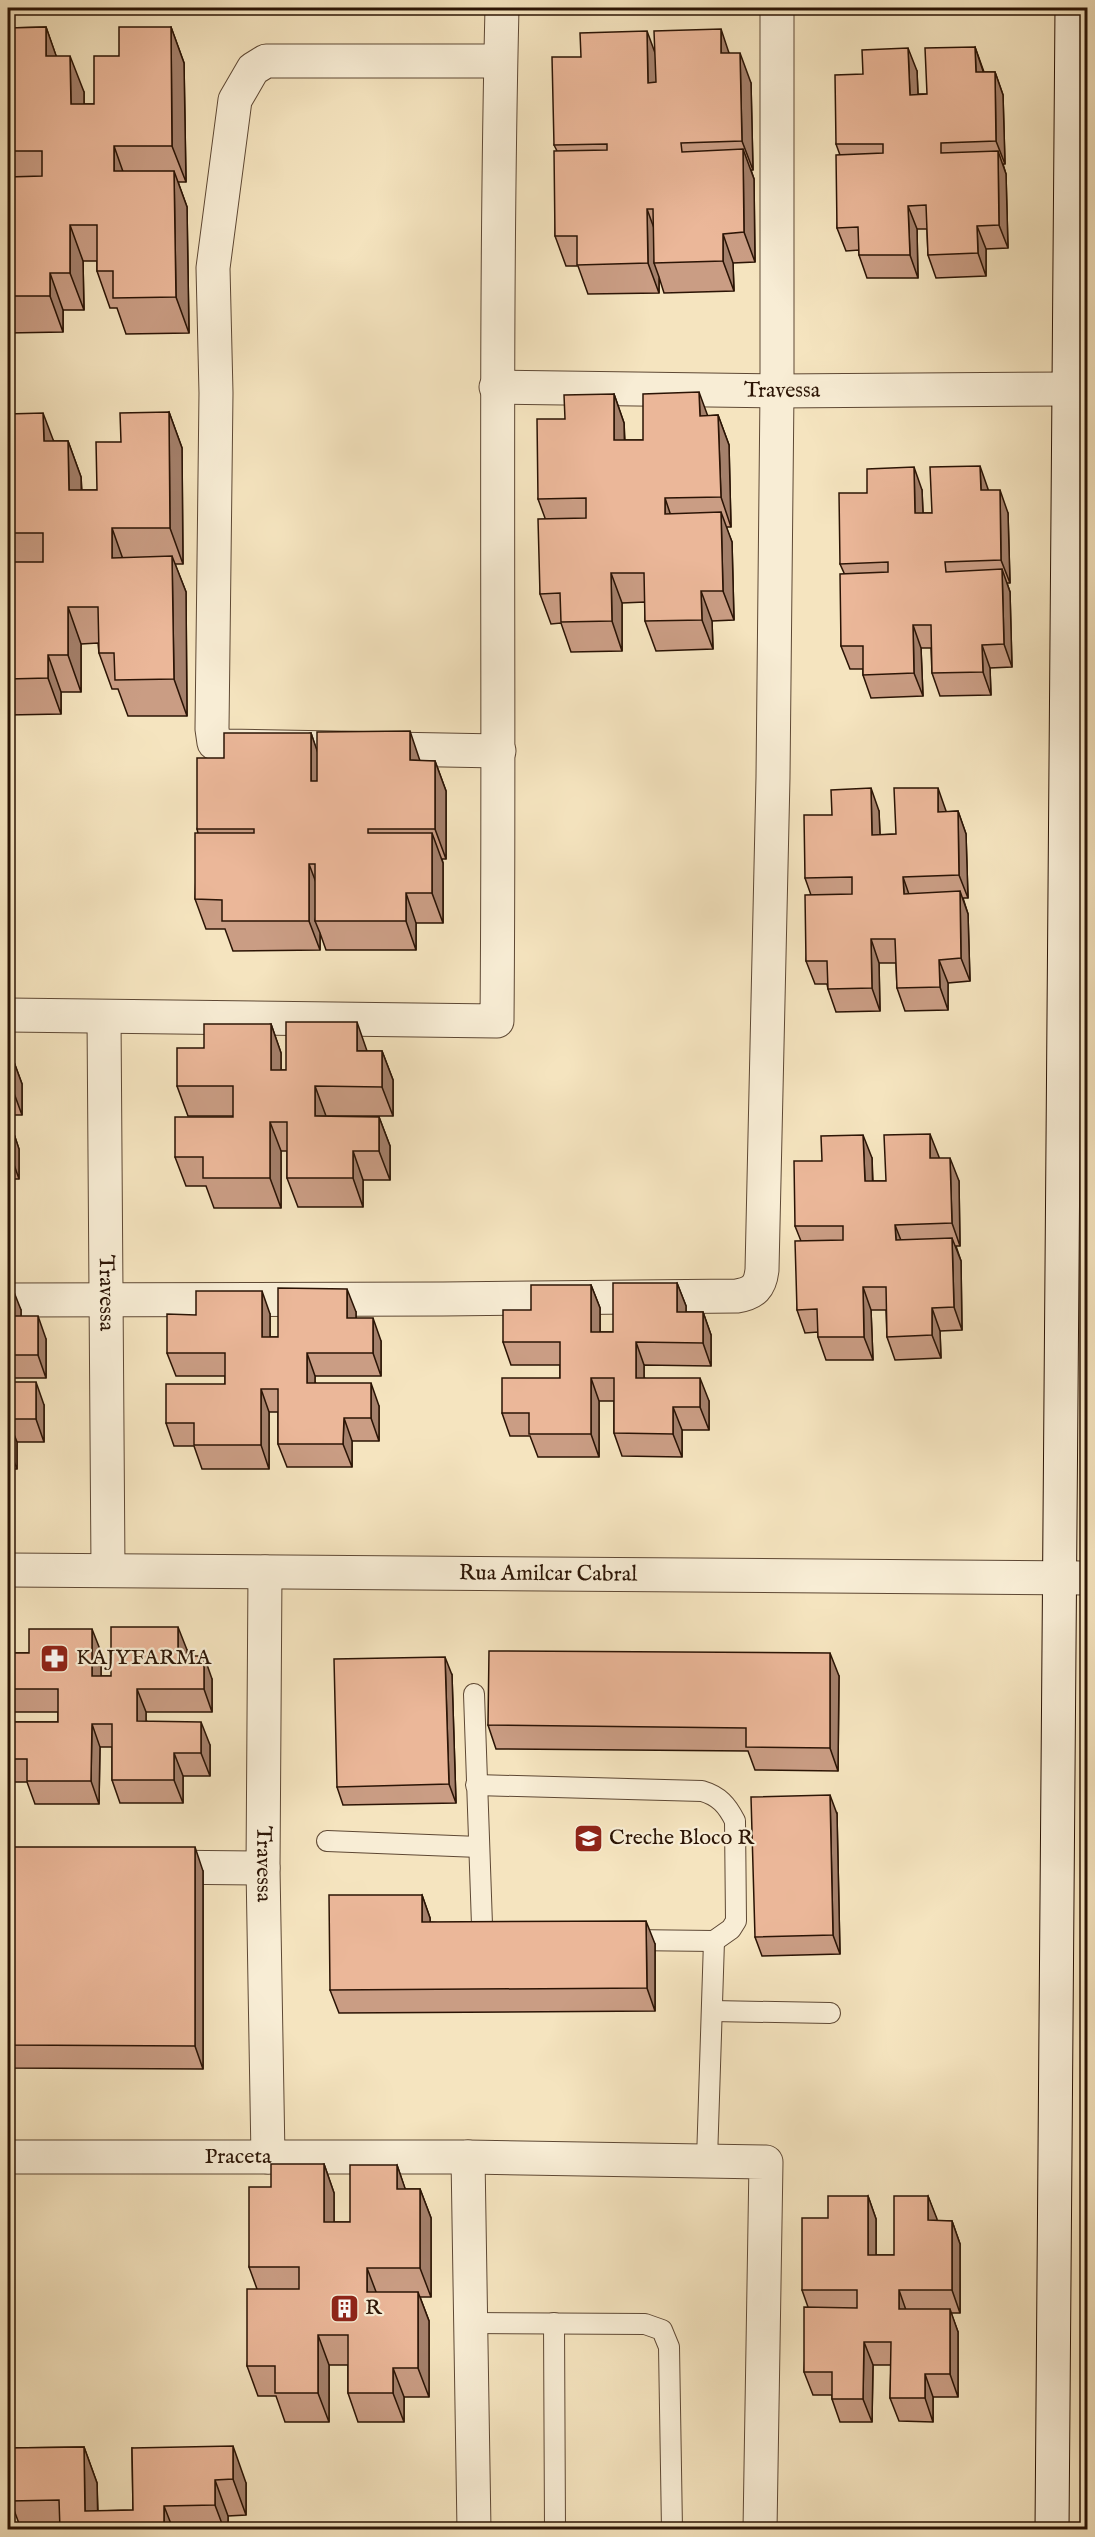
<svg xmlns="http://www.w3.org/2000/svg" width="1095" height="2537" viewBox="0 0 1095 2537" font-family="'IM FELL English',serif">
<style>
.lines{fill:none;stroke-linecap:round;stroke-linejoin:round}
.lane-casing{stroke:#5e4834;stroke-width:22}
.street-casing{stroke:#5e4834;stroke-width:35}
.secondary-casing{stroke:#2b1405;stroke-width:35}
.lane{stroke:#f8edd5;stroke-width:20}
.street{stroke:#f8edd5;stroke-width:33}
.secondary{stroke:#f8edd5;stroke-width:33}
.wall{fill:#ca9d84;stroke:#2b1405;stroke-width:1.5}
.shaded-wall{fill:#a4806b;stroke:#2b1405;stroke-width:1.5}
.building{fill:#ebb799;stroke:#2b1405;stroke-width:1.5}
.labels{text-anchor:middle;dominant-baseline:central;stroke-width:4.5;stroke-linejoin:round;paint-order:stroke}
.street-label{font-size:22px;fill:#2b1405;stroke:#f8edd5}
.poi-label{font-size:22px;fill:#2b1405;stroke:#f8edd5;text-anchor:start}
</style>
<rect width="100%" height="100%" fill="#f5e4bf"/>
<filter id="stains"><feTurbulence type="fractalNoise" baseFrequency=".00333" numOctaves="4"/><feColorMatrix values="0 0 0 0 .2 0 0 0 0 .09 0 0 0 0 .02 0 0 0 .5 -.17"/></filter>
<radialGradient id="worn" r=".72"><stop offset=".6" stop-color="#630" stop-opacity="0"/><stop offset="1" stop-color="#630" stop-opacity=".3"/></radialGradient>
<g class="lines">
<defs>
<g id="lane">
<polyline points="474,1694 482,1925 490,1934 500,1937"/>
<path d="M476 1785 702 1791C719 1796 727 1805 735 1821L736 1921 731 1929 714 1941 629 1940"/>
<polyline points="327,1841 479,1847"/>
<polyline points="712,2011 830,2013"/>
<polyline points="707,2160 714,1941"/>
<polyline points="469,2323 645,2324 662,2330 669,2347 672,2530"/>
<polyline points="554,2323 555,2530"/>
</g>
<g id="street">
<path id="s1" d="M496 387 777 391 1070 389"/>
<polyline points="499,751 226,746 214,743 212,729 216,393 213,268 235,100 253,69 266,61 500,61"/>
<path d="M8 1015 497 1021C500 683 494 345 502 8"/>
<path id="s2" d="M104 1017 108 1569"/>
<path d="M8 1300 443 1299 737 1296C754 1293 760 1287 762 1270L773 777 777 391V8"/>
<path id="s3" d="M8 1570 1088 1578"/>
<path id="s4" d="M265 1572 263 1868 268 2157"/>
<polyline points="157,1867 263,1868"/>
<path id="s5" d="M8 2157H468L766 2162 760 2530"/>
<polyline points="468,2157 474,2530"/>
</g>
<polyline id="secondary" points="1052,2530 1072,8"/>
</defs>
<!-- lane casing -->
<use href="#lane" class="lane-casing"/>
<!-- street casing -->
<use href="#street" class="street-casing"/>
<!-- secondary casing -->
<use href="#secondary" class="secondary-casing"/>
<!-- lane -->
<use href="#lane" class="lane"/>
<!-- street -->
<use href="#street" class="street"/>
<!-- secondary -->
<use href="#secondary" class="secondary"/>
</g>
<!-- wall -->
<g class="wall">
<polygon points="250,8 333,8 333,13 252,13"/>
<polygon points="347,8 429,8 429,12 349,12"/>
<polygon points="46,27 56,56 84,92 84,104 94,104 119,56 171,27 184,63 186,182 178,182 187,207 189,333 126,334 117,308 110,308 97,271 97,261 83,261 84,310 63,310 63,332 8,333 8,28"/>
<polygon points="975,47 984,72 995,72 1003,95 1005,164 1003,164 1006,174 1008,248 986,249 986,276 936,278 928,255 927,229 917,229 918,278 867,278 859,255 859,250 846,251 837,228 840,155 836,144 863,74 917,71 918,94 927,94"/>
<polygon points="729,53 751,83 753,170 751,170 754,179 755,262 733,263 734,291 664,293 659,277 659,293 588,294 578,266 566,266 555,236 557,151 554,145 581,57 655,54"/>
<polygon points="614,394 624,423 625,440 643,440 708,416 718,415 729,445 731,527 726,527 732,542 734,620 712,621 713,649 656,651 645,621 645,602 622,603 622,651 571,652 561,623 551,624 540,594 545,518 538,499 565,419"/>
<polygon points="169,412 182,448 183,564 175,564 186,592 187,716 128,716 118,689 112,689 99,653 98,643 81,644 81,692 61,692 61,714 8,715 8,414 54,441 68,441 81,477 82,490 97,490 121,442"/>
<polygon points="922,490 923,513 932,513 988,490 1008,513 1010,583 1007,583 1010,592 1012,667 990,668 991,695 940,696 932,673 931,648 921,648 923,696 871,698 863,675 863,669 850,669 841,646 844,573 840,564 867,493"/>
<polygon points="311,733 317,752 420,761 435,761 446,791 446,859 442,859 443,863 443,923 416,923 416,950 326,950 320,933 320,950 233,951 225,929 206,929 195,899 198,833 197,829 224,758"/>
<polygon points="879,811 880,835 896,834 946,812 958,811 966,834 968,898 963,898 968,914 970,981 948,983 948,1010 905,1011 897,988 896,963 879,963 880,1011 836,1012 828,989 827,984 815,984 806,961 811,895 805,878 832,815"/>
<polygon points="271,1024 281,1053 281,1070 286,1070 367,1051 382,1051 393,1080 393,1116 326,1116 379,1117 390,1146 390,1180 363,1180 363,1207 298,1207 287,1178 287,1151 281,1151 281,1208 214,1208 206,1186 186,1186 175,1157 233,1117 233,1116 188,1116 177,1086 204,1048"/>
<polygon points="8,1054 11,1054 22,1084 22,1115 8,1115"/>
<polygon points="8,1119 9,1119 19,1149 19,1179 8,1179"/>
<polygon points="872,1158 873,1181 886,1181 939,1158 959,1181 960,1246 956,1246 961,1261 962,1330 940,1331 941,1358 895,1360 887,1337 886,1310 871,1310 873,1360 826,1360 818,1337 818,1332 805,1333 797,1310 801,1241 795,1226 822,1161"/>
<polygon points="677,1283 686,1306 686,1312 703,1312 711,1335 711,1366 644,1365 644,1378 709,1401 709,1430 682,1430 682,1457 622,1456 614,1433 614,1401 599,1401 599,1457 538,1457 530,1436 510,1436 502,1413 560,1378 560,1365 511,1365 503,1342 531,1310 591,1285 600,1308 600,1332 613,1332"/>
<polygon points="8,1287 21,1310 21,1316 46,1339 46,1378 8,1378"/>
<polygon points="356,1312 356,1318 381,1341 381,1376 315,1376 315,1383 379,1406 379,1441 352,1441 352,1467 287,1467 278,1444 278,1412 269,1412 269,1469 202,1469 194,1446 174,1446 166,1423 225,1384 225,1376 176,1376 167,1353 196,1315 270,1314 270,1337 278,1337"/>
<polygon points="8,1382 44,1405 44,1442 17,1442 17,1469 8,1469"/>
<polygon points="187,1650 187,1656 212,1679 212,1712 146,1712 146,1721 210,1745 210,1776 183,1776 183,1803 120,1803 112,1780 112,1747 100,1747 99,1804 35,1804 27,1782 8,1782 8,1722 58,1722 58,1712 10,1712 8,1705 8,1653 101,1652 101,1676 111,1676"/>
<polygon points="452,1675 456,1803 343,1805 337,1787"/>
<polygon points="839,1676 838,1771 755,1770 748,1751 496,1749 488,1725"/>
<polygon points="837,1814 840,1954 762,1956 755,1937"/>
<polygon points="8,1847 203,1871 203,2069 8,2068"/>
<polygon points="422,1895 430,1918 430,1922 655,1944 655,2011 339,2013 330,1990"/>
<polygon points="324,2164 334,2193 334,2222 350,2222 397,2165 405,2189 420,2189 431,2218 431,2297 420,2297 429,2321 429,2397 404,2397 404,2422 358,2422 348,2393 348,2365 329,2365 329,2422 285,2422 276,2396 258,2396 247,2366 257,2289 249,2267 271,2187"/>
<polygon points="868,2196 876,2219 876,2255 894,2255 928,2196 937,2221 952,2221 960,2244 960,2313 951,2313 958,2332 958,2397 933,2397 933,2422 899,2421 890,2398 891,2365 873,2365 872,2422 840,2422 832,2399 832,2395 813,2395 804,2372 808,2307 802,2290"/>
<polygon points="84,2447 97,2483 98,2511 133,2510 132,2448 246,2483 246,2515 228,2516 228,2529 21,2529 14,2510 8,2510 8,2448"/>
</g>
<!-- shaded-wall -->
<g class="shaded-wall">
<polygon points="46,27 59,64 46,56"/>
<polygon points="171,27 184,63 186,182 172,146"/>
<polygon points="721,29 731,59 721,53"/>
<polygon points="647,31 658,61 659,112 648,83"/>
<polygon points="975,47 983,71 984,95 976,72"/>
<polygon points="908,48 917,71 919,118 910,95"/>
<polygon points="740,53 751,83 753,170 742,141"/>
<polygon points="70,56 84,92 84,141 71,104"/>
<polygon points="995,72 1003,95 1005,164 996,141"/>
<polygon points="114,146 127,183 114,171"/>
<polygon points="743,149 754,179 755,262 744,232"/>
<polygon points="998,151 1006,174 1008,248 999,225"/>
<polygon points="174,171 187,207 189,333 176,297"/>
<polygon points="908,206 917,229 918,278 910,255"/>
<polygon points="647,209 658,239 654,263 659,277 659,293 648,263"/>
<polygon points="70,225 83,261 84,310 70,273"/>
<polygon points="977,226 986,249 986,276 978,253"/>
<polygon points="723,234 733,263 734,291 723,261"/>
<polygon points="50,273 63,310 63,332 50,296"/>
<polygon points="699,392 710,422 700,416"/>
<polygon points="614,394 624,423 625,470 614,440"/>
<polygon points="169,412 182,448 183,564 170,528"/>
<polygon points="43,413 57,450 44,441"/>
<polygon points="718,415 729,445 731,527 721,497"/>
<polygon points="68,441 81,477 82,526 69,490"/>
<polygon points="980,466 988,489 989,513 981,490"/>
<polygon points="914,467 922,490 924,536 915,513"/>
<polygon points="1000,490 1008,513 1010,583 1001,560"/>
<polygon points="665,498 675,528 665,514"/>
<polygon points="721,512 732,542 734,620 723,591"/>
<polygon points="112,528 125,565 112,558"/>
<polygon points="172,556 186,592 187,716 174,679"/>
<polygon points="1002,569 1010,592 1012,667 1004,644"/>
<polygon points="611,573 622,603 622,651 612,621"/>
<polygon points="701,591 712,621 713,649 702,620"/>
<polygon points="68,607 81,644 81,692 68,655"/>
<polygon points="913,625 921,648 923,696 914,673"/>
<polygon points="982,645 990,668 991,695 983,672"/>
<polygon points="48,655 61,692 61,714 48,678"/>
<polygon points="410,731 420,761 410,760"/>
<polygon points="311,733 321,762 322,810 311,781"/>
<polygon points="435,761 446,791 446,859 435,829"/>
<polygon points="871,788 879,811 881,858 872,835"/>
<polygon points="938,788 946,811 946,835 938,812"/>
<polygon points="958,811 966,834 968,898 959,875"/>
<polygon points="432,833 443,863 443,923 432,893"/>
<polygon points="309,864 320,893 315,921 320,933 320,950 309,921"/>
<polygon points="903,877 911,900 904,894"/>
<polygon points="960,891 968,914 970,981 961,958"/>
<polygon points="406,893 416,923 416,950 406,921"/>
<polygon points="871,939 879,963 880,1011 872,988"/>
<polygon points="939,960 948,983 948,1010 940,987"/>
<polygon points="357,1022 367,1051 357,1051"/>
<polygon points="271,1024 281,1053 281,1100 271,1070"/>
<polygon points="382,1051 393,1080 393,1116 382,1087"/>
<polygon points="11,1054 22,1084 22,1115 11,1085"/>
<polygon points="315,1086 326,1116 315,1116"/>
<polygon points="379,1117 390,1146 390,1180 379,1151"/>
<polygon points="9,1119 19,1149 19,1179 9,1150"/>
<polygon points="270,1122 281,1151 281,1208 270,1178"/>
<polygon points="930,1134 939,1157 939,1181 930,1158"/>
<polygon points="863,1135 872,1158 873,1204 865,1181"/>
<polygon points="353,1151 363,1180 363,1207 353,1178"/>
<polygon points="950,1158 959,1181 960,1246 952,1223"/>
<polygon points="895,1225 904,1248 896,1240"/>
<polygon points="952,1238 961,1261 962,1330 954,1307"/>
<polygon points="677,1283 686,1306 686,1335 677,1312"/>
<polygon points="591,1285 600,1308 600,1355 591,1332"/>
<polygon points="12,1287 21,1310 21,1339 12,1316"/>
<polygon points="863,1287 871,1310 873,1360 864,1337"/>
<polygon points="347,1289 356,1312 356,1341 347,1318"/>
<polygon points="262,1291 270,1314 270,1360 262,1337"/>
<polygon points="932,1308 940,1331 941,1358 932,1335"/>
<polygon points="703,1312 711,1335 711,1366 703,1343"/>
<polygon points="38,1316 46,1339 46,1378 38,1355"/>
<polygon points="373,1318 381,1341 381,1376 373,1353"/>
<polygon points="636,1342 644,1365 644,1401 636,1378"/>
<polygon points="307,1353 315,1376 315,1406 307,1383"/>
<polygon points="591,1378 599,1401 599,1457 591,1434"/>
<polygon points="700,1378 709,1401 709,1430 700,1407"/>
<polygon points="36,1382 44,1405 44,1442 36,1419"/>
<polygon points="371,1383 379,1406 379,1441 371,1418"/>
<polygon points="261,1389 269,1412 269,1469 261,1445"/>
<polygon points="673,1407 682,1430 682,1457 673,1434"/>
<polygon points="344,1418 352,1441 352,1467 343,1444"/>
<polygon points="8,1419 17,1442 17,1469 8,1446"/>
<polygon points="178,1627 187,1650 187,1679 178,1656"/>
<polygon points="92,1629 101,1652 101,1699 92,1676"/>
<polygon points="830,1653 839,1676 838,1771 830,1748"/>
<polygon points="204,1656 212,1679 212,1712 204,1689"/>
<polygon points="445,1657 452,1675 456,1803 449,1784"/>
<polygon points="137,1689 146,1712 146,1744 137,1721"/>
<polygon points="201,1722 210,1745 210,1776 201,1753"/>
<polygon points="92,1724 100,1747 99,1804 91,1781"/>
<polygon points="174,1753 183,1776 183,1803 174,1780"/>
<polygon points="830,1795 837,1814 840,1954 833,1935"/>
<polygon points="195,1847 203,1871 203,2069 195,2046"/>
<polygon points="422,1895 430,1918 431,1945 422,1922"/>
<polygon points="646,1921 655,1944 655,2011 647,1988"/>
<polygon points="324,2164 334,2193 334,2252 324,2222"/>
<polygon points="397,2165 407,2194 397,2189"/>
<polygon points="420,2189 431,2218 431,2297 420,2268"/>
<polygon points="868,2196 876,2219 876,2278 868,2255"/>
<polygon points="928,2196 937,2219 937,2243 928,2220"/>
<polygon points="952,2221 960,2244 960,2313 952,2290"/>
<polygon points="367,2268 378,2297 367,2292"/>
<polygon points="899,2290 907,2313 899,2309"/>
<polygon points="418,2292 429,2321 429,2397 418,2368"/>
<polygon points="950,2309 958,2332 958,2397 950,2374"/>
<polygon points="318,2335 329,2365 329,2422 318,2393"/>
<polygon points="864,2342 873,2365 872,2422 863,2399"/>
<polygon points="393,2368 404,2397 404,2422 393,2393"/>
<polygon points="925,2374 933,2397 933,2422 925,2398"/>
<polygon points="233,2446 246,2483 246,2515 233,2479"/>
<polygon points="84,2447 97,2483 98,2529 85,2511"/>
<polygon points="215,2480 228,2516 228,2529 224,2529 215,2505"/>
<polygon points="164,2506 173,2529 164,2529"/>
</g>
<!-- building -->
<g class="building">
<polygon points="46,27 46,56 70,56 71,104 94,104 94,56 119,56 119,27 171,27 172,146 114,146 114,171 174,171 176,297 113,298 113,271 97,271 97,225 70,225 70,273 50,273 50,296 8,296 8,177 42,176 42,151 8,151 8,28"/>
<polygon points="721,29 721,53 740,53 742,141 681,143 682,152 743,149 744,232 723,234 723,261 654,263 653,209 647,209 648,263 577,265 577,236 555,236 554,151 607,150 607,144 554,145 552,57 581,57 580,33 647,31 648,83 656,82 654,31"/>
<polygon points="975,47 976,72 995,72 996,141 941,143 941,153 998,151 999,225 977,226 978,253 928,255 926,205 908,206 910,255 859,255 858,227 837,228 836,155 883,153 883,144 836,144 835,75 863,74 862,50 908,48 910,95 927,94 925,48"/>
<polygon points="699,392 700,416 718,415 721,497 665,498 665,514 721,512 723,591 701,591 702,620 645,621 644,573 611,573 612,621 561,622 560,593 540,594 538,519 586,518 586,498 538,499 537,419 565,419 564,395 614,394 614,440 643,440 643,394"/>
<polygon points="169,412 170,528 112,528 112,558 172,556 174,679 115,680 114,653 99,653 98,607 68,607 68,655 48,655 48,678 8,679 8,562 43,562 43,533 8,533 8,414 43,413 44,441 68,441 69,490 97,490 96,442 121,442 120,413"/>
<polygon points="980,466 981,490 1000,490 1001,560 945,562 946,572 1002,569 1004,644 982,645 983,672 932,673 931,625 913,625 914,673 863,675 863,646 841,646 840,574 888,572 888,562 840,564 839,493 867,493 867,469 914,467 915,513 932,513 930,467"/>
<polygon points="410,731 410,760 435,761 435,829 368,829 368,833 432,833 432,893 406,893 406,921 315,921 315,864 309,864 309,921 222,921 222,900 195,899 195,833 254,833 254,829 197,829 197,758 224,758 224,733 311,733 311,781 317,781 317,732"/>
<polygon points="871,788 872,835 896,834 894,788 938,788 938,812 958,811 959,875 903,877 904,894 960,891 961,958 939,960 940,987 897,988 895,939 871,939 872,988 828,989 827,961 806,961 805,895 852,894 852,877 805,878 804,815 832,815 831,790"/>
<polygon points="286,1022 357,1022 357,1051 382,1051 382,1087 315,1086 315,1116 379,1117 379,1151 353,1151 353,1178 287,1178 287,1122 270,1122 270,1178 203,1178 203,1157 175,1157 175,1117 233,1117 233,1086 177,1086 177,1048 204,1048 204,1024 271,1024 271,1070 286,1070"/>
<rect x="8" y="1054" width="3" height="31"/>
<rect x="8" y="1119" width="1" height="31"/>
<polygon points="930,1134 930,1158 950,1158 952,1223 895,1225 896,1240 952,1238 954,1307 932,1308 932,1335 887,1337 886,1287 863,1287 864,1337 818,1337 817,1309 797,1310 795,1241 843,1240 843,1226 795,1226 794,1161 822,1161 821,1136 863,1135 865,1181 886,1181 884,1135"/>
<polygon points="613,1283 677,1283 677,1312 703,1312 703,1343 636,1342 636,1378 700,1378 700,1407 673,1407 673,1434 614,1433 614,1378 591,1378 591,1434 529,1434 529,1413 502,1413 502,1378 560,1378 560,1342 503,1342 503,1310 531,1310 531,1285 591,1285 591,1332 613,1332"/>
<polygon points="8,1287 12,1287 12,1316 38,1316 38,1355 8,1355"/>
<polygon points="278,1288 347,1289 347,1318 373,1318 373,1353 307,1353 307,1383 371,1383 371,1418 344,1418 343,1444 278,1444 278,1389 261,1389 261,1445 194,1445 194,1423 166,1423 166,1384 225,1384 225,1353 167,1353 167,1314 196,1315 196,1291 262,1291 262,1337 278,1337"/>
<polygon points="8,1382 36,1382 36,1419 8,1419 8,1446"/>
<polygon points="111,1627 178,1627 178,1656 204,1656 204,1689 137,1689 137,1721 201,1722 201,1753 174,1753 174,1780 112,1780 112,1724 92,1724 91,1781 27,1781 27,1759 8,1759 8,1722 58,1722 58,1689 8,1689 8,1653 29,1653 29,1629 92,1629 92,1676 111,1676"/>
<polygon points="489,1651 830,1653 830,1748 746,1747 746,1728 488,1725"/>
<polygon points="445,1657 449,1784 337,1787 334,1659"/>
<polygon points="830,1795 833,1935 755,1937 751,1797"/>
<polygon points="8,1847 195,1847 195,2046 8,2045"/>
<polygon points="329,1895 422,1895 422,1922 646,1921 647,1988 330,1990"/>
<polygon points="271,2164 324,2164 324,2222 350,2222 350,2165 397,2165 397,2189 420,2189 420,2268 367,2268 367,2292 418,2292 418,2368 393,2368 393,2393 348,2393 348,2335 318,2335 318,2393 275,2393 275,2366 247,2366 247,2289 299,2289 299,2267 249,2267 249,2187 271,2187"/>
<polygon points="828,2196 868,2196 868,2255 894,2255 894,2196 928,2196 928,2220 952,2221 952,2290 899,2290 899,2309 950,2309 950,2374 925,2374 925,2398 890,2398 891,2342 864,2342 863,2399 832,2399 832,2372 804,2372 804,2307 857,2308 857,2290 802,2290 802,2218 828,2218"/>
<polygon points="233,2446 233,2479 215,2480 215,2505 164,2506 164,2529 60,2529 59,2500 10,2501 10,2473 8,2473 8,2448 84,2447 85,2511 133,2510 132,2448"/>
</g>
<!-- icons -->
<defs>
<symbol id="pharmacy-square" viewBox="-11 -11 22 22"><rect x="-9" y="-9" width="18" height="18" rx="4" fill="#8f2418" stroke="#f8edd5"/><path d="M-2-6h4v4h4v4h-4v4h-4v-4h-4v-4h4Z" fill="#fff"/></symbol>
<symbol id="school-square" viewBox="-11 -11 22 22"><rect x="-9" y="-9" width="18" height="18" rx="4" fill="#8f2418" stroke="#f8edd5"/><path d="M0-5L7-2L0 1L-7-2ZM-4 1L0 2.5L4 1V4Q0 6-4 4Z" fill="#fff"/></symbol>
<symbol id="building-square" viewBox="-11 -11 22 22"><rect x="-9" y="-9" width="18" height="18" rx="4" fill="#8f2418" stroke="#f8edd5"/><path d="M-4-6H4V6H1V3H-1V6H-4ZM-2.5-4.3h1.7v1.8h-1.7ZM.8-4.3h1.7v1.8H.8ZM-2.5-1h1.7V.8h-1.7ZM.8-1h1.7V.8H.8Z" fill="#fff"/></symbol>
</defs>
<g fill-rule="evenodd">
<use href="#pharmacy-square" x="38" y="1642" width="33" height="33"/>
<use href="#school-square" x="572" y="1822" width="33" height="33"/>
<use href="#building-square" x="328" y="2292" width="33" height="33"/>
</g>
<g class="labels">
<!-- street labels -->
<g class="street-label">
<text stroke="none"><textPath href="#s1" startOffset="286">Travessa</textPath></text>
<text stroke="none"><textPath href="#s2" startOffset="276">Travessa</textPath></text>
<text stroke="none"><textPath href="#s3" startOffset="540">Rua Amilcar Cabral</textPath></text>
<text stroke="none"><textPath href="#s4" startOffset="292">Travessa</textPath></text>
<text stroke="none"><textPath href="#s5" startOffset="230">Praceta</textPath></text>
</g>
<!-- poi labels -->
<g class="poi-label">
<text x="76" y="1658">KAJYFARMA</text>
<text x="609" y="1838">Creche Bloco R</text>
<text x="365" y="2308">R</text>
</g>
</g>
<!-- margin -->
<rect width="1095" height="2537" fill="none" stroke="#f5e4bf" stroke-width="30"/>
<rect x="9" y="9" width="1077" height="2519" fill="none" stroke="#2b1405" stroke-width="3"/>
<rect x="15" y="15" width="1065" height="2507" fill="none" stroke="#2b1405" stroke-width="1.5"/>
<rect width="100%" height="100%" filter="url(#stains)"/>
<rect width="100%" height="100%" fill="url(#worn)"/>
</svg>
